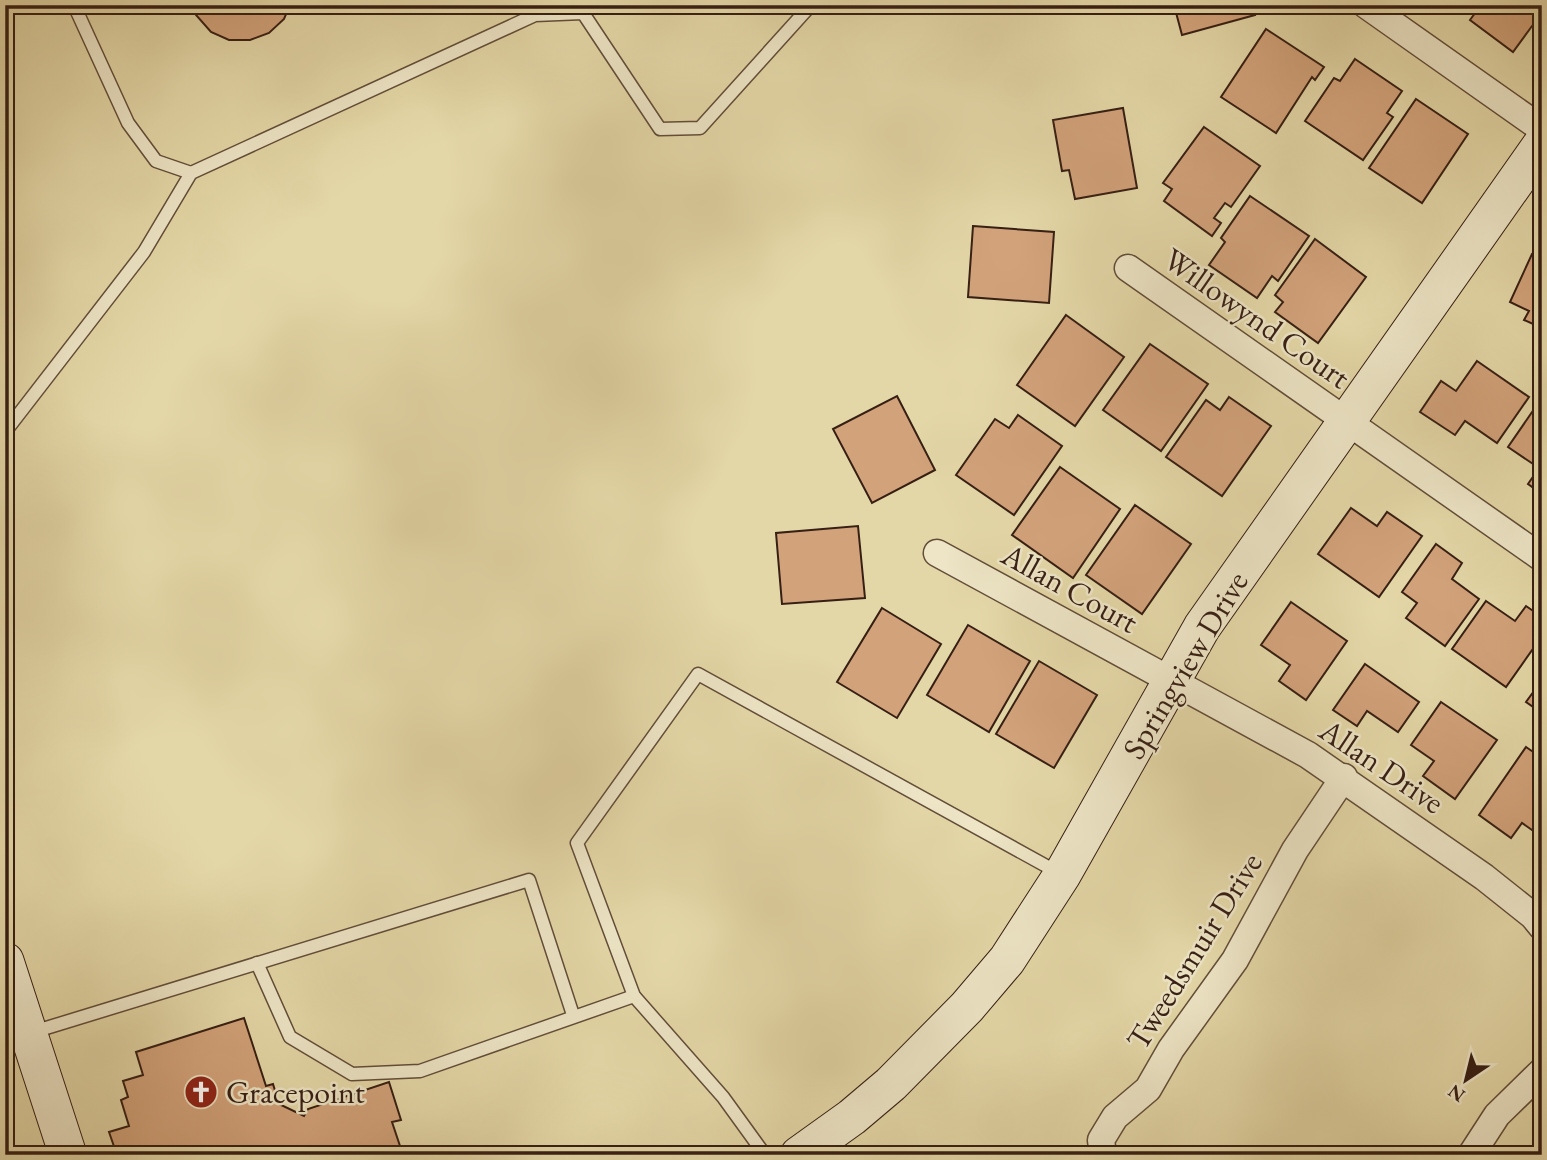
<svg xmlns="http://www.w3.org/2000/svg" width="1547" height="1160" viewBox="0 0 1547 1160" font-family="'EB Garamond',serif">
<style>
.building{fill:#d2a27a;stroke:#361f14;stroke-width:2}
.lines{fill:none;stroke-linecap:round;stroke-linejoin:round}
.lane-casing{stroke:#624d39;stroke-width:15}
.street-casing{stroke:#624d39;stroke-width:29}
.secondary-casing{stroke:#361f14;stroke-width:39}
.lane{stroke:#ede5c6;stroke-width:12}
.street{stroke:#ede5c6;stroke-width:26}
.secondary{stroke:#ede5c6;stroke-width:37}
.labels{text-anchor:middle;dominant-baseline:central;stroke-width:5;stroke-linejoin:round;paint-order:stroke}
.street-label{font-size:32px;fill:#361f14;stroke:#ede5c6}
.poi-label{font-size:32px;fill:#361f14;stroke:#ede5c6;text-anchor:start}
</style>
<rect width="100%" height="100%" fill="#e4d7a7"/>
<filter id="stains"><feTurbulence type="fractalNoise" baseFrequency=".00286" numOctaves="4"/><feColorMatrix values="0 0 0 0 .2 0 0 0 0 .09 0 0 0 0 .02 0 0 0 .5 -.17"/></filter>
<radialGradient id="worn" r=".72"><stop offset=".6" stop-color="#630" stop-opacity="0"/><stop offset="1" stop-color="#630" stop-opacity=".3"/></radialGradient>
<!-- building -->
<g class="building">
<polygon points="192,5 290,5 284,19 269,33 250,40 229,40 211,32 196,15"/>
<polygon points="1174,5 1252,5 1255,15 1182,35"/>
<polygon points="1481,5 1542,5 1542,26 1538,30 1532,26 1513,52 1470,20"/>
<polygon points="1266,29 1324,67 1315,80 1312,77 1276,133 1221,97"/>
<polygon points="1355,59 1402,91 1387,113 1393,117 1363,160 1305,121 1334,78 1340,81"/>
<polygon points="1416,99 1468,134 1422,203 1369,168"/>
<polygon points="1123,108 1137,188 1075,199 1069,170 1062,171 1053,120"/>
<polygon points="1204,127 1260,166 1231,207 1225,203 1214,218 1221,223 1212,236 1164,201 1172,189 1163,183"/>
<polygon points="1250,196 1309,236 1278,281 1272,276 1257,298 1209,265 1225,242 1221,238"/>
<polygon points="973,226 1054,232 1049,303 968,297"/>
<polygon points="1315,239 1366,277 1318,343 1275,312 1283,302 1275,295"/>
<polygon points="1532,254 1542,259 1542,328 1524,320 1529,311 1510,302"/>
<polygon points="1066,315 1124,357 1075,426 1017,385"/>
<polygon points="1150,344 1208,384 1161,451 1103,410"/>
<polygon points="1477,361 1529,397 1497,443 1465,421 1455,435 1420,412 1441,381 1456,391"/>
<polygon points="897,396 935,470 872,503 833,429"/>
<polygon points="1229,397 1271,426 1222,496 1166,457 1206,400 1220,410"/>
<polygon points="1539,402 1542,404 1542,494 1528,484 1539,468 1508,447"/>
<polygon points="1018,415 1062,446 1014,515 956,475 995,419 1009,428"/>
<polygon points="1060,467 1120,509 1073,578 1012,535"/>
<polygon points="1135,505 1191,544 1142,614 1086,575"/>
<polygon points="1351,508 1377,526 1387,512 1422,536 1379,597 1318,554"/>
<polygon points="858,526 865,598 782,604 776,533"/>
<polygon points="1436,544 1462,563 1452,579 1479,599 1445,646 1406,618 1417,603 1402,592"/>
<polygon points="1486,601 1515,621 1526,606 1542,617 1542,636 1506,687 1452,649"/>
<polygon points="1291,602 1347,641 1306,700 1279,681 1290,665 1261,645"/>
<polygon points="882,608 941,644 897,718 837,682"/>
<polygon points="968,625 1030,661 989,732 927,695"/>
<polygon points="1039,661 1097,695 1054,768 996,734"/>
<polygon points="1365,664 1419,702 1398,732 1367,711 1357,726 1333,710"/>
<polygon points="1542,680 1542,713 1526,702"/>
<polygon points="1441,702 1497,740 1455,799 1423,776 1434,761 1411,745"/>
<polygon points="1526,747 1542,758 1542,837 1522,823 1511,838 1479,815"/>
<polygon points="244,1018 266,1086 273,1084 279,1104 304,1116 308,1109 389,1082 401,1120 392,1122 403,1155 117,1155 109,1132 129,1126 121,1100 128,1097 123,1081 143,1075 136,1052"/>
</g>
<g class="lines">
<defs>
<g id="lane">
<polyline points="74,5 128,123 156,161 191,173"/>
<polyline points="5,432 144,252 191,173 535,15 583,13 660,129 700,128 811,5"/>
<polyline points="257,963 290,1037 352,1074 420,1071 634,996"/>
<polyline points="33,1032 529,880 573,1015"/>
<polyline points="765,1155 723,1097 634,996 577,843 698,674 1059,873"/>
</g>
<g id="street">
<polyline points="1366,5 1542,129"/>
<polyline points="1128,268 1542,558"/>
<polyline points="937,553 1308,755 1484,877 1533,916 1542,927"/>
<polyline points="1103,1155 1101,1140 1115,1117 1148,1089 1171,1049 1235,960 1295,850 1344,777"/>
<polyline points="1471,1155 1497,1115 1542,1071"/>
</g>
<g id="secondary">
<polyline points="5,961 68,1155"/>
<polyline points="799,1155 852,1117 891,1084 967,1007 1007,960 1062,875 1202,627 1542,144"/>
</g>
</defs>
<!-- lane casing -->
<use href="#lane" class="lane-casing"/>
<!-- street casing -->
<use href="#street" class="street-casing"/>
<!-- secondary casing -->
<use href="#secondary" class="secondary-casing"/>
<!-- lane -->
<use href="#lane" class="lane"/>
<!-- street -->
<use href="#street" class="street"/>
<!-- secondary -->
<use href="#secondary" class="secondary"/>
</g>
<!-- icons -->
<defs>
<symbol id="church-disc" viewBox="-11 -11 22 22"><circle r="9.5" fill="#8f2418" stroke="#ede5c6"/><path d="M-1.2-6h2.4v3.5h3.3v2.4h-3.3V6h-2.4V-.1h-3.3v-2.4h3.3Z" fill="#fff"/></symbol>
</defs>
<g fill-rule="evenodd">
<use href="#church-disc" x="182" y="1073" width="38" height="38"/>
</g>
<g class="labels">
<!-- street labels -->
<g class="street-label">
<text transform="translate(1257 318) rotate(35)">Willowynd Court</text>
<text transform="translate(1070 588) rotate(29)">Allan Court</text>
<text transform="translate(1185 665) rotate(-59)">Springview Drive</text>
<text transform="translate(1382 766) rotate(34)">Allan Drive</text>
<text transform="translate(1194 951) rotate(-58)">Tweedsmuir Drive</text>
</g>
<!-- poi labels -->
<g class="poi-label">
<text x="226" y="1092">Gracepoint</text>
</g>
</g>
<!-- margin -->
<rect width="1547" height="1160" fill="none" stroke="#e4d7a7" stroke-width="28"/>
<rect x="7" y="7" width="1533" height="1146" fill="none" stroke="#361f14" stroke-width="3.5"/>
<rect x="14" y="14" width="1519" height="1132" fill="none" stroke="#361f14" stroke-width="2"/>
<!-- north arrow -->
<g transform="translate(1466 1080) rotate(215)" stroke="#ede5c6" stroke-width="5" paint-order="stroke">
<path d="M0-5L12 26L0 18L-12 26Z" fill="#361f14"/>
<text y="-10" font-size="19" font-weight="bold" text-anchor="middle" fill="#361f14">N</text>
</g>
<rect width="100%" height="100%" filter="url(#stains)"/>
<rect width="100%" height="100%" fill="url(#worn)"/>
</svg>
